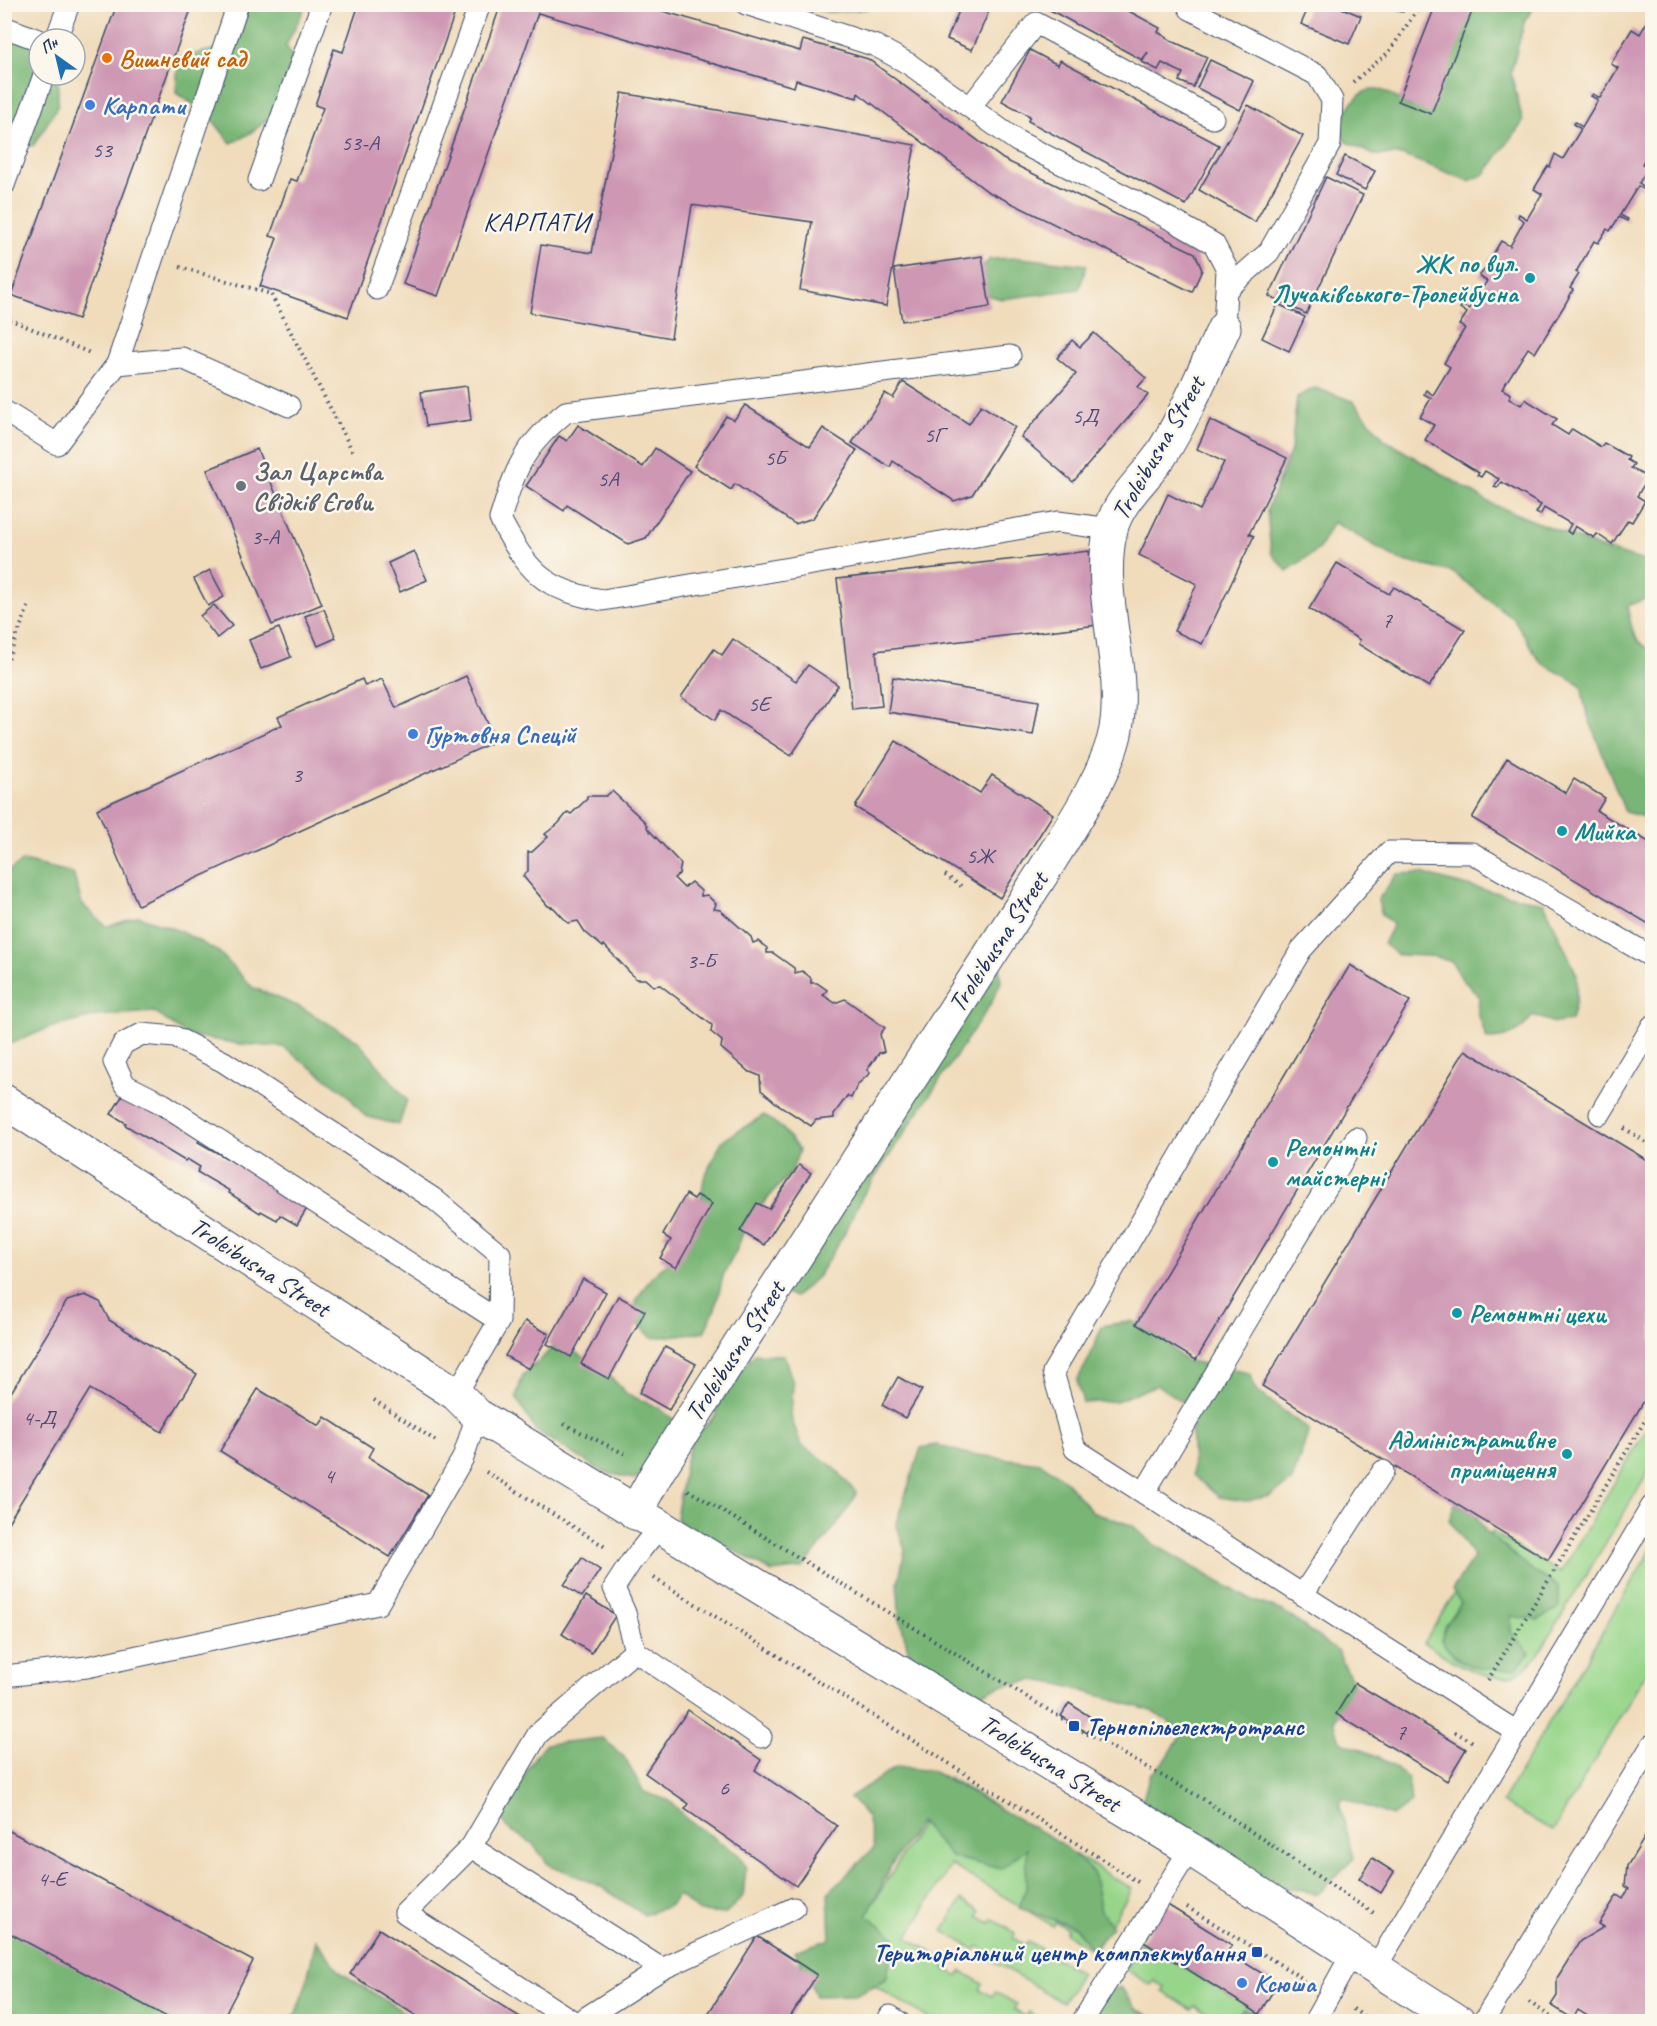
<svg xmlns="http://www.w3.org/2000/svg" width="1657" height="2026" viewBox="0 0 1657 2026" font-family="Caveat,sans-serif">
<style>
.green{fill:#97d58a;stroke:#598274;stroke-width:1.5}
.forest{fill:#79b676;stroke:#4a726a;stroke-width:1.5}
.building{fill:#ce97b3}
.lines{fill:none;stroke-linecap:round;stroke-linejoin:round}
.service-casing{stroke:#3b496c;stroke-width:23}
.minor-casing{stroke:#3b496c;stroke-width:35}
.path{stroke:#3b496c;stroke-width:4;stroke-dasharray:1.5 4.5;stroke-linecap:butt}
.service{stroke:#fff;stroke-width:21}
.minor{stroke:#fff;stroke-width:33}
.food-dot{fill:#e8710a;stroke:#fbf7ec;stroke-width:2}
.shop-dot{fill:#3f7fe0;stroke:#fbf7ec;stroke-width:2}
.culture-dot{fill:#0f9aa8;stroke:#fbf7ec;stroke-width:2}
.worship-dot{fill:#6b7280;stroke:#fbf7ec;stroke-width:2}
.transit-dot{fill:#1a4fb4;stroke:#fbf7ec;stroke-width:2}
.labels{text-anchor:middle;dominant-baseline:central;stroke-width:5;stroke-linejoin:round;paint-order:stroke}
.number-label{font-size:22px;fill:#484973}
.food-label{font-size:26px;font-weight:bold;fill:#c56008;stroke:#fbf7ec;text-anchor:start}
.shop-label{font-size:26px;font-weight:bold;fill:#366cbe;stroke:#fbf7ec;text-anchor:start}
.culture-label{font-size:26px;font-weight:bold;fill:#0d838f;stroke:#fbf7ec;text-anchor:start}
.street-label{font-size:26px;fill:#1b2f5e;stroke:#fbf7ec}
.worship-label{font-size:26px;font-weight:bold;fill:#5b616d;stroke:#fbf7ec;text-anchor:start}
.transit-label{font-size:26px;font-weight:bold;fill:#164399;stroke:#fbf7ec;text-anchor:start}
.neighbourhood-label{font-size:27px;letter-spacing:1.5px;fill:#1b2f5e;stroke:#fbf7ec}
</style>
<rect width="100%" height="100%" fill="#fbf7ec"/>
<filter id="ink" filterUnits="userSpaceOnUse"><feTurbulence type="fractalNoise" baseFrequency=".0167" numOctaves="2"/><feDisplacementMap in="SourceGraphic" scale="12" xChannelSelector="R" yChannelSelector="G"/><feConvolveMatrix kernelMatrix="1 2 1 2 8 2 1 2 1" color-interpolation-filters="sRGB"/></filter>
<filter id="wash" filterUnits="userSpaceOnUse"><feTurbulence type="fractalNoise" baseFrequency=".008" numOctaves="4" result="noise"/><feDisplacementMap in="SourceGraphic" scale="24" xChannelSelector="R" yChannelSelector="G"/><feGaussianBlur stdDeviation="1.35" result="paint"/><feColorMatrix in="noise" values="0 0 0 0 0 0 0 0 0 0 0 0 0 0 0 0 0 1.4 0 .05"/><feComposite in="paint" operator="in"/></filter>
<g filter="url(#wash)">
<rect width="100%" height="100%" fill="#f0dcbb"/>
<!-- green -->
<g class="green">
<path d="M1652 1420V1466L1538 1655C1532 1660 1527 1668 1520 1672 1491 1689 1448 1658 1424 1643L1492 1532 1560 1573Z"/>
<polygon points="1652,1548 1652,1663 1553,1831 1502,1802"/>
<polygon points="949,1778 1132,1889 1094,1951 1065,1933 1067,1928 1056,1922 1053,1926 951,1865 907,1937 947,1962 944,1968 958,1976 961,1971 983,1984 980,1989 992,1996 995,1992 1017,2004 1014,2010 1025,2017 1029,2012 1045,2021 933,2021 837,1963"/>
<polygon points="961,1900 980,1911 978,1916 990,1923 993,1919 1015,1933 1013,1938 1025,1945 1028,1941 1081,1973 1063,2003 986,1957 988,1952 978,1946 975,1950 943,1931"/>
<polygon points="1142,1941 1271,2021 1209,2021 1203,2018 1206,2013 1195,2006 1192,2010 1163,1992 1165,1988 1154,1981 1151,1985 1125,1969"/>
</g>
<!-- forest -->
<g class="forest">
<path d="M230 5H306L286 46 301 71C280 104 268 128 231 143L207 113 176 93 178 58 225 47Z"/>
<polygon points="794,5 869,5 867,9 829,12"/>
<path d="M1465 5H1536L1525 20 1511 72 1523 122 1485 174 1469 181 1402 155H1374L1345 141 1339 129C1343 114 1358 87 1377 89 1387 90 1401 102 1411 107 1434 78 1461 41 1465 5Z"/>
<polygon points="4,35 39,40 39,75 58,75 58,106 33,146 5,145"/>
<polygon points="1020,258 1087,265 1079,289 1002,299 970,291 971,278 990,259"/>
<path d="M1315 388 1353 401 1385 440 1492 504 1603 549 1652 563V596L1627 606C1631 624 1632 644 1652 650V819L1625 812 1586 711 1581 685 1540 662 1514 619 1452 572 1400 560 1333 522 1319 549 1287 571 1271 553 1267 510 1291 450 1297 397Z"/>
<polygon points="23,861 73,873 82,904 107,927 139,916 182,932 219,952 252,987 302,1008 358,1041 407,1100 399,1125 365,1116 345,1092 283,1047 239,1044 187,1035 154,1012 97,1016 49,1028 5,1046 5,874"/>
<path d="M1422 873C1462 887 1503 893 1544 903L1577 975 1576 1000 1571 1021 1554 1023 1533 1015C1521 1033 1507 1039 1487 1039L1478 1013 1479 996 1462 979 1452 962 1433 956 1398 955 1383 944 1393 924 1381 914 1378 900 1397 874Z"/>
<polygon points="999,965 1001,982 990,1005 863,1195 845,1233 818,1276 795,1297 778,1289"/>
<polygon points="764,1115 783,1129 799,1150 792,1171 747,1222 737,1249 723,1276 715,1309 704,1332 652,1338 638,1323 636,1300 651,1278 674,1256 700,1206 704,1178 722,1141"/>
<polygon points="1131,1321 1158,1334 1184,1360 1249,1373 1256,1390 1309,1430 1292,1481 1270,1496 1246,1501 1219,1497 1193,1475 1191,1408 1157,1385 1116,1401 1083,1403 1077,1380 1090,1357 1102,1326"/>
<polygon points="553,1348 577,1353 608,1374 627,1394 657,1407 676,1421 656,1467 634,1479 603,1472 535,1430 516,1397 523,1375"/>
<polygon points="755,1354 784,1355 793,1383 791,1417 801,1445 834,1467 857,1494 843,1516 803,1568 772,1572 741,1554 705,1537 676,1519 685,1464 692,1439 715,1416 722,1389"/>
<polygon points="936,1445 968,1454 1041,1463 1066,1481 1091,1511 1133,1526 1153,1544 1249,1599 1283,1611 1337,1651 1355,1686 1334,1721 1340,1741 1379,1757 1408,1778 1411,1802 1392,1816 1343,1798 1339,1803 1354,1858 1318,1894 1253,1881 1142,1802 1150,1775 1167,1758 1183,1732 1152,1711 1059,1684 1033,1680 1000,1686 975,1697 941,1689 912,1664 899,1616 898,1584 905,1550 896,1523 921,1448"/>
<path d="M1455 1504 1474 1514 1487 1533 1536 1573 1558 1586 1560 1607 1538 1620 1511 1616V1632L1530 1653 1516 1669C1481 1670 1462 1671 1441 1640L1446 1625 1461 1603 1452 1590 1474 1557 1449 1520Z"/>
<polygon points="603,1738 624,1757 644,1792 670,1801 688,1820 739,1855 746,1868 743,1896 726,1914 700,1912 678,1895 669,1906 644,1915 600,1886 548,1864 532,1843 507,1828 500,1816 536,1755 546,1744"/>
<polygon points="897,1767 932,1771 1061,1843 1093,1872 1101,1911 1112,1927 1092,1950 1075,1927 1019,1908 1026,1888 1027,1848 1001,1869 951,1857 920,1822 892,1864 867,1915 895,1937 886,1980 855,1995 816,1996 795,1951 830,1939 828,1893 874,1848 867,1817 850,1797"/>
<polygon points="4,1903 194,2021 5,2021"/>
<polygon points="316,1940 340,1972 418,2021 285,2021 295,2016 306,1984"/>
<polygon points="1121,1987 1136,2009 1162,2021 1092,2022 1096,1994"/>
<polygon points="1243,2009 1262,2016 1269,2021 1231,2021"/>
</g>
<g id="blocks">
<!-- building -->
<g class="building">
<polygon points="117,4 193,4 78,319 11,295"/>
<polygon points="359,4 458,4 348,317 260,286 277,238 270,236 290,179 297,181 323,108 315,105 334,49 343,52"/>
<polygon points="501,4 638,4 800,51 803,40 868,59 1003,159 1195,253 1202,270 1192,292 987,191 858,93 857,98 796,80 794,87 538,13 438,296 403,284"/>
<polygon points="962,4 992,4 972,50 947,39"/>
<polygon points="1039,4 1116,4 1160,28 1158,32 1172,41 1207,57 1193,87 1179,81 1183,73 1162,63 1158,70 1142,62 1148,52 1142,60"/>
<polygon points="1310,4 1332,4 1361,16 1349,44 1301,24"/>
<polygon points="1386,4 1406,4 1403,12"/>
<polygon points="1436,4 1463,4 1473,9 1431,114 1398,101"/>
<polygon points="1652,13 1652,146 1642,164 1648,168 1639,183 1646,188 1645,190 1638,186 1620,215 1628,219 1627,221 1619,217 1610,231 1607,229 1598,243 1594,241 1576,272 1579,274 1570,288 1573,290 1564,306 1535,353 1528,348 1502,389 1511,394 1509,398 1521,405 1525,399 1557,419 1552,425 1568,435 1572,429 1601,447 1604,443 1629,457 1627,460 1634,464 1631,468 1648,478 1637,496 1645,501 1632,522 1628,520 1612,544 1597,534 1594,538 1575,526 1571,534 1567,531 1571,524 1544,508 1540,515 1536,513 1541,505 1502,482 1497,488 1494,487 1499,479 1485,471 1481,477 1477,475 1479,473 1425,440 1434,425 1420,417 1431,398 1424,394 1426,390 1433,395 1450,367 1444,363 1465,328 1459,325 1467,313 1460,308 1462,305 1469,309 1487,281 1479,276 1489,265 1487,264 1501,241 1510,246 1524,221 1518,217 1519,214 1527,219 1542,194 1534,189 1548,166 1550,167 1555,154 1563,159 1581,129 1573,124 1575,122 1582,127 1598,100 1591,96 1593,94 1600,98 1618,68 1611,64 1612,62 1632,29 1640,34"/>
<polygon points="1030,50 1058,65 1060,60 1219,145 1186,205 1028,121 1030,116 1002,101"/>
<polygon points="1210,60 1254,81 1240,110 1197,88"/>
<polygon points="622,93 915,145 886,306 800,290 812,222 692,205 671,338 530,313 541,245 592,253"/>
<polygon points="1248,105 1303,136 1255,222 1199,190"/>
<polygon points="1345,156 1375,171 1365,190 1336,175"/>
<polygon points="1326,177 1363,195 1306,314 1269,296"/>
<polygon points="982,256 990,307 902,321 894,269"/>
<polygon points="1278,304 1305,317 1289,351 1262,338"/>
<polygon points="1094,333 1146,378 1138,387 1148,395 1073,482 1021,437 1076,374 1057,358 1072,340 1080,347"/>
<polygon points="903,382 969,424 981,405 1015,427 972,495 954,501 893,461 890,467 852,443 885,393 893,398"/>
<polygon points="467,386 471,420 426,426 421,392"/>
<polygon points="745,405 810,447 823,428 857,450 813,518 795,524 735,484 731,490 694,466 726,416 734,420"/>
<polygon points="1210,420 1287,458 1249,534 1254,536 1202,644 1174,631 1197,584 1139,555 1168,494 1200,510 1224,462 1197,449"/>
<polygon points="578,425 643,467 655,448 690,471 646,538 628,544 567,505 564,511 526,486 559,436 567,441"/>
<polygon points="257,449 322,604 272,625 207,470"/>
<polygon points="414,551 427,580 400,592 388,563"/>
<polygon points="1089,551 1098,625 876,651 882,706 852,709 837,579"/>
<polygon points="1337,563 1389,594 1394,587 1465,630 1429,687 1358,644 1360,640 1309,609"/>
<polygon points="210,570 224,597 208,606 194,579"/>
<polygon points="214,605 232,626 217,638 200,616"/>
<polygon points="324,609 336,638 318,646 305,616"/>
<polygon points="279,628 291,657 261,669 249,640"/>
<polygon points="733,639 796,681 808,665 838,685 791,756 721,710 715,720 681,697 714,649 722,655"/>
<polygon points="466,676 496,741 138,905 97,809 282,725 278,717 362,679 365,686 382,679 396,708"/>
<polygon points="893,677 1039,701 1033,735 888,712"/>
<polygon points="896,741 980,793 992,775 1053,814 1000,898 855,807"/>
<polygon points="1507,758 1566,793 1574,779 1605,798 1597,811 1652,844 1652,926 1472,818"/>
<polygon points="612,791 645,822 648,829 681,864 679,874 674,878 684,888 691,882 701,891 701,896 707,895 716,904 714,909 720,910 751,937 753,943 758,941 767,948 767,953 773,953 794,968 795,973 802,971 811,978 811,983 817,983 827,990 823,995 835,1003 845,999 885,1028 880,1034 884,1052 879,1053 867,1070 870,1073 858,1084 851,1098 847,1096 834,1114 834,1118 816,1120 811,1126 776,1103 761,1090 760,1076 748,1071 721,1048 722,1041 711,1032 712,1025 660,985 653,986 645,979 636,979 604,945 603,947 585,932 578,921 568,923 554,908 548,906 523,876 528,871 528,852 532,852 548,837 545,834 558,824 568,812 571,814 587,799 587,796 606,796"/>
<polygon points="1350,965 1410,1001 1196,1360 1136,1324"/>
<polygon points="1465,1050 1652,1163 1652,1388 1548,1560 1262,1386"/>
<polygon points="124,1093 162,1117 164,1114 202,1136 198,1142 309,1205 297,1225 280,1215 277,1220 261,1211 260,1213 229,1193 230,1191 197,1172 200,1167 187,1159 185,1161 125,1125 126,1123 111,1114"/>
<polygon points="799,1165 811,1173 764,1245 740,1231 757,1203 769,1209"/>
<polygon points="686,1194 694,1199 697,1195 712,1204 676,1268 660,1258 671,1240 663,1235"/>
<polygon points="583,1279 606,1292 571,1357 547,1344"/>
<polygon points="85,1295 100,1302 109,1320 197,1374 162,1432 90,1389 4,1529 4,1404 67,1301"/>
<polygon points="618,1296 645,1311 609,1379 581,1364"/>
<polygon points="525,1321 549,1334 529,1369 505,1356"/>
<polygon points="665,1347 696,1364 669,1410 639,1393"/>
<polygon points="898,1377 922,1390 905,1418 882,1405"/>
<polygon points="258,1389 319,1426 325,1417 373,1448 368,1457 428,1495 390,1557 220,1451"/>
<polygon points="582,1558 600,1570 582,1597 564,1585"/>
<polygon points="586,1596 616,1615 591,1653 562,1634"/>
<polygon points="1355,1683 1466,1749 1447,1781 1336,1714"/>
<polygon points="1069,1703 1095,1720 1087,1733 1061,1716"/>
<polygon points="688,1710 761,1760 755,1770 837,1826 796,1886 685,1809 689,1804 645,1773"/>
<polygon points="4,1828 253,1961 221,2022 176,2022 4,1930"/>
<polygon points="1652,1830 1652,2022 1597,2022 1578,2010 1573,2019 1551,2005 1557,1996 1557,1978 1580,1941 1604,1927 1599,1924 1617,1895 1623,1899 1629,1889 1625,1886 1627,1866 1648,1832"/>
<polygon points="1372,1858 1394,1872 1381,1893 1359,1879"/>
<polygon points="1166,1904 1232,1945 1227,1952 1278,1983 1259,2014 1142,1941"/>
<polygon points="379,1929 528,2022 426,2022 350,1974"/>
<polygon points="757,1936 817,1975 787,2022 703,2022"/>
</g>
</g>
</g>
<g filter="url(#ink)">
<use href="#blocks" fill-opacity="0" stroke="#3b496c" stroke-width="1.5"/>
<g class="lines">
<defs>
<g id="service">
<polyline points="746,4 876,46 909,64 1017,141 1174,221 1214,244 1227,269 1224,328"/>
<polyline points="1187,4 1190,9 1317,75 1332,100 1330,144 1269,252 1227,289"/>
<polyline points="4,27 39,40"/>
<polyline points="56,39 69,4"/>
<polyline points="970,107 1036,23 1213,118"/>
<polyline points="259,180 322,4"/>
<polyline points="4,185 44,75"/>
<polyline points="377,289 480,4"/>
<path d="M1010 356 566 412C523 447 516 467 500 519 527 570 543 591 603 600L1058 522 1111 529"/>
<polyline points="117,364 182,358 289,406"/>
<polyline points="4,411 57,444 117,364 238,4"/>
<polyline points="1600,1114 1652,1026"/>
<polyline points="456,1394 499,1321 500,1254 434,1199 224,1062 175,1037 142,1034 123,1044 114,1062 125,1085 163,1104 499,1321"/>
<polyline points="1144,1493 1356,1138"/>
<polyline points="660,1526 631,1562 614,1588 625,1613 635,1651 761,1737"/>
<polyline points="1303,1594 1383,1471"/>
<polyline points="4,1676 87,1667 378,1604 463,1458 477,1415"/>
<polyline points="1517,1732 1075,1449 1053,1372 1301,950 1389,852 1472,853 1652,957"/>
<polyline points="471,1847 662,1969 579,2022"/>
<polyline points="1376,1967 1652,1506"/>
<polyline points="662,1969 794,1908"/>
<polyline points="574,2022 405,1913 471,1847 538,1734 635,1651"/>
<polyline points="887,2022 890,2016 899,2022"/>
<polyline points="1082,2022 1190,1849"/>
<polyline points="1314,2022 1353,1952"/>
<polyline points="1483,2022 1652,1745"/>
</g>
<g id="minor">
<polyline points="4,1101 456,1394 477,1415 1190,1849 1459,2022"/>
<path d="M635 1513 658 1471 1042 874C1066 834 1108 774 1116 729 1127 663 1095 594 1111 529 1119 499 1144 480 1161 455 1186 415 1204 370 1224 328"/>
</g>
</defs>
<!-- service casing -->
<use href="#service" class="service-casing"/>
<!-- minor casing -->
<use href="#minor" class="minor-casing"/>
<!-- path -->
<g class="path">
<polyline points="1353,82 1389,52 1421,4"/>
<polyline points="180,267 271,294 353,452"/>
<polyline points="4,317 90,353"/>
<polyline points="4,670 28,607"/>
<polyline points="945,875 964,888"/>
<polyline points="1624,1128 1652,1146"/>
<polyline points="374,1400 439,1443"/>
<polyline points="564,1424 627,1455"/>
<polyline points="486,1472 607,1548"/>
<polyline points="688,1490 1086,1733 1203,1799 1350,1898 1374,1913 1375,1911"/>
<polyline points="654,1578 1138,1882"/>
<polyline points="1488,1680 1652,1409"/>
<polyline points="1455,1732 1475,1743"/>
<polyline points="1187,1907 1305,1980"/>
<polyline points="1529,2002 1558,2022"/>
<polyline points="1353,2009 1372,2022"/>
</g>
<!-- service -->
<use href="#service" class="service"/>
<!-- minor -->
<use href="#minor" class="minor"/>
</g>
</g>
<!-- markers -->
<circle class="food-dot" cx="107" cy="58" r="6"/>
<g class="shop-dot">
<circle cx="90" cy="105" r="6"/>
<circle cx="413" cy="734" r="6"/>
<circle cx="1242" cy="1983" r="6"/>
</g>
<g class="culture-dot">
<circle cx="1530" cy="278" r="6"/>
<circle cx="1562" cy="831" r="6"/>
<circle cx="1273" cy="1162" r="6"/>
<circle cx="1457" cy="1313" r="6"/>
<circle cx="1567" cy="1454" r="6"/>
</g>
<circle class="worship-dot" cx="241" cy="486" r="6"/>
<g class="transit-dot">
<rect x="1068" y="1720" width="12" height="12" rx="3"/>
<rect x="1251" y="1946" width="12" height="12" rx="3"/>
</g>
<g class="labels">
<!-- number labels -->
<g class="number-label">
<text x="360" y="143">53-А</text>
<text x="102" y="150">53</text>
<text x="1085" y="416">5Д</text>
<text x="934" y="435">5Г</text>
<text x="775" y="458">5Б</text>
<text x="608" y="479">5А</text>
<text x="265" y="537">3-А</text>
<text x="1387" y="620">7</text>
<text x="759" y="704">5Е</text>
<text x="297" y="775">3</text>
<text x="980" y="856">5Ж</text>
<text x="701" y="961">3-Б</text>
<text x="39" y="1418">4-Д</text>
<text x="329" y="1476">4</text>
<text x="1401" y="1732">7</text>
<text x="724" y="1788">6</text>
<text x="52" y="1879">4-Е</text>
</g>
<!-- food labels -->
<g class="food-label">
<text x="119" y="58">Вишневий сад</text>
</g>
<!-- shop labels -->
<g class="shop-label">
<text x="102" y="105">Карпати</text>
<text x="425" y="734">Гуртовня Спецій</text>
<text x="1254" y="1983">Ксюша</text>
</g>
<!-- culture labels -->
<g class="culture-label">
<text x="1518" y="263" text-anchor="end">ЖК по вул.<tspan x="1518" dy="30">Лучаківського-Тролейбусна</tspan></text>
<text x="1574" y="831">Мийка</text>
<text x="1285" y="1147">Ремонтні<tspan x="1285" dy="30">майстерні</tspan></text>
<text x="1469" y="1313">Ремонтні цехи</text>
<text x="1555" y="1439" text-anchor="end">Адміністративне<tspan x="1555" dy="30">приміщення</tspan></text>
</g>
<!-- street labels -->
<g class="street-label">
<text transform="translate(1158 448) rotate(-60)">Troleibusna Street</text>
<text transform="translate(998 942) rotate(-57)">Troleibusna Street</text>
<text transform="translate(260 1267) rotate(33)">Troleibusna Street</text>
<text transform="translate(735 1351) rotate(-57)">Troleibusna Street</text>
<text transform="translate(1050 1763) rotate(32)">Troleibusna Street</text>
</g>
<!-- worship labels -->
<g class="worship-label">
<text x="253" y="471">Зал Царства<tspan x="253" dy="30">Свідків Єгови</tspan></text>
</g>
<!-- transit labels -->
<g class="transit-label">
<text x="1086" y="1726">Тернопільелектротранс</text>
<text x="1245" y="1952" text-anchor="end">Територіальний центр комплектування</text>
</g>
<!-- neighbourhood labels -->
<g class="neighbourhood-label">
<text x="537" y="222">КАРПАТИ</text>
</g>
</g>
<!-- margin -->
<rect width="1657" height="2026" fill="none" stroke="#fbf7ec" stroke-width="24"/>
<!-- north arrow -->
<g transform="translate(57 57) rotate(326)"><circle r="28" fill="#fbf7ec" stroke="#a1a7b3" stroke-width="1.5"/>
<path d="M0-4.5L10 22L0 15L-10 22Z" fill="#1f6fb2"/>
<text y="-9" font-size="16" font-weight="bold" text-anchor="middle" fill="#1b2f5e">Пн</text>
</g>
</svg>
